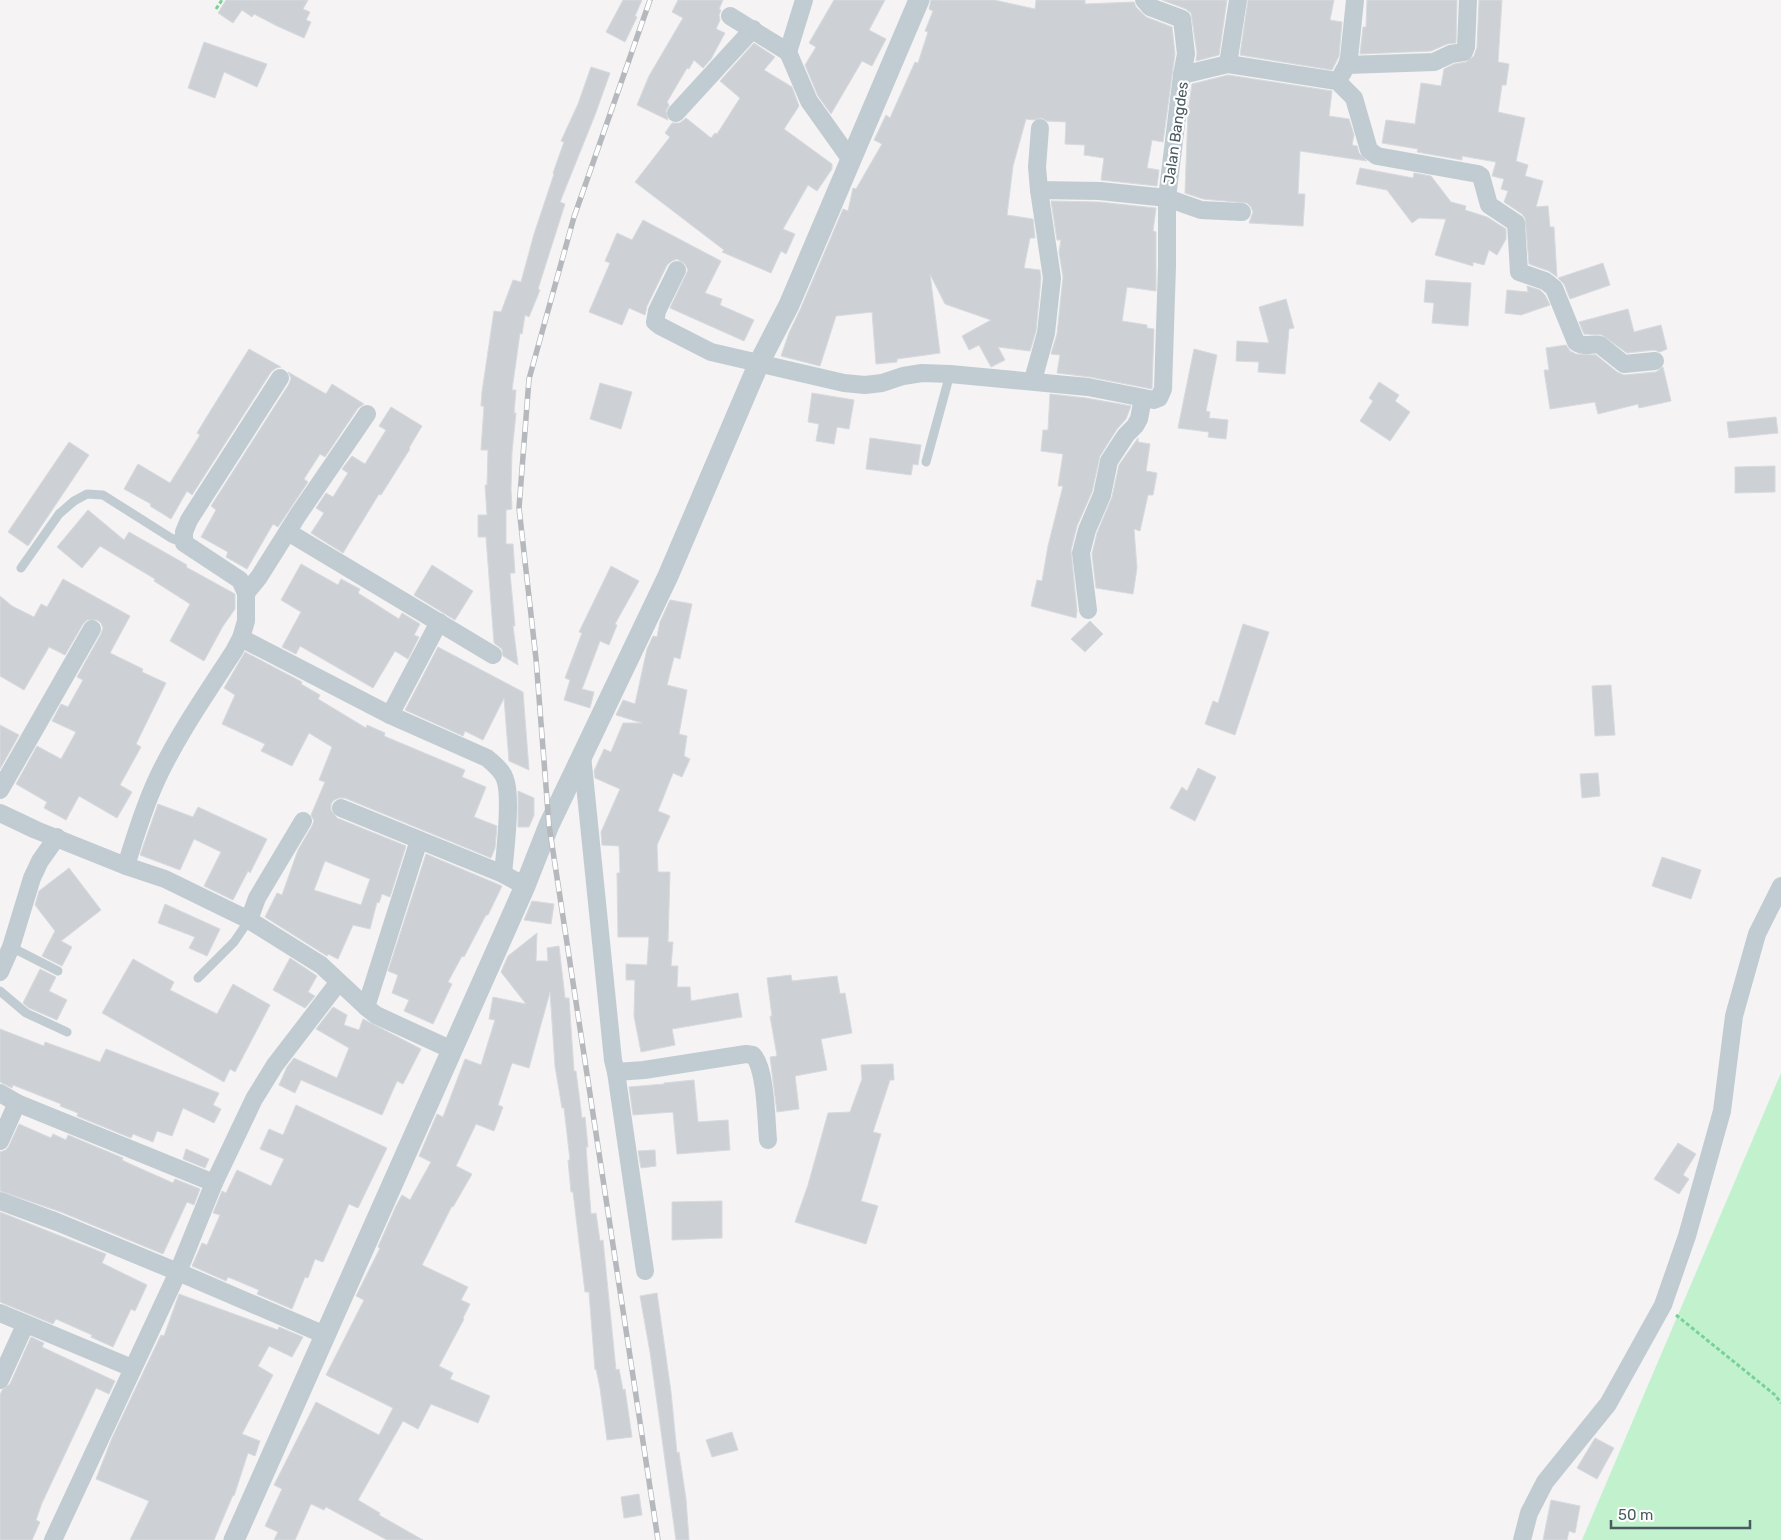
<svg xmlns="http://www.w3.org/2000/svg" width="1781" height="1540" viewBox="0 0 1781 1540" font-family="Rubik,sans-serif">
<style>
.green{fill:#c2f2cd}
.building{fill:#cdd1d5;stroke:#d7dade;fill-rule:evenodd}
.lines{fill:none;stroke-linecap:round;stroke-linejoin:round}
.path{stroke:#78d298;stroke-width:3;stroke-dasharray:4 2.5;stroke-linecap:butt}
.service{stroke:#c1ccd2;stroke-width:9}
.minor{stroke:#c1ccd2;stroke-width:18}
.tertiary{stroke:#c1ccd2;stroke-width:21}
.rail-casing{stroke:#b5b9bd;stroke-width:5.5}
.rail{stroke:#fff;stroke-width:4;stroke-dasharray:11;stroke-linecap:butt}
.labels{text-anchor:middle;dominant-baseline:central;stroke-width:4.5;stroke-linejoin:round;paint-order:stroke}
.street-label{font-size:15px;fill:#495a61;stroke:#fff}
</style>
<rect width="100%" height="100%" fill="#f5f3f3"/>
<!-- green -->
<polygon class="green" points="1781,1073 1781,1540 1582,1540"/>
<!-- building -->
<g class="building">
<polygon points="226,0 308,0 303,9 310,12 306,20 311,22 304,38 277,26 254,14 252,17 242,10 233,23 218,13"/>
<polygon points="623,0 642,0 635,16 637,17 625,42 606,32"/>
<polygon points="678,0 723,0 719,9 721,10 719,15 720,20 716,29 725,33 711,59 703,68 694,60 689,69 687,68 667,102 669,105 666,111 668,120 637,105 649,76 683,18 672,12"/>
<polygon points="834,0 885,0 869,30 886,39 872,66 862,61 831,114 818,96 805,65 816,47 809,43"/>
<polygon points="931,0 994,0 1035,9 1036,0 1085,0 1085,4 1134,2 1136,7 1146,17 1172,27 1175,54 1163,142 1152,140 1147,168 1159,170 1157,186 1101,180 1104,158 1084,155 1085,145 1065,144 1066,122 1047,121 1041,118 1034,120 1026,119 1013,166 1007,215 1033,219 1035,238 1030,238 1024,268 1040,270 1041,278 1036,331 1030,351 998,347 1005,360 991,367 979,345 969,350 962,336 991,320 945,304 930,274 940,353 897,359 897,362 876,364 872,312 836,316 820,366 781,356 789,333 800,310 843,209 848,211 853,188 856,189 882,144 874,140 886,115 890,118 915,62 918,63 928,32 925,31 933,11 929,9"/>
<polygon points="1162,0 1227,0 1219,55 1196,61 1197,53 1191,13 1186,9"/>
<polygon points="1248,0 1334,0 1330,20 1342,22 1339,56 1332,70 1240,55"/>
<polygon points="1367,0 1457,0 1456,43 1447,44 1431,51 1360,54 1363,27 1366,27"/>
<polygon points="1479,0 1502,0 1498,62 1509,64 1506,85 1502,85 1498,112 1525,118 1516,161 1528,165 1525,176 1543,181 1536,207 1548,206 1550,227 1554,227 1557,277 1549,271 1529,264 1525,218 1522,214 1504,202 1508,191 1501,189 1504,179 1492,176 1496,162 1462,156 1462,160 1417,152 1418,149 1382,143 1386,120 1415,124 1421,83 1441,86 1444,69 1454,64 1466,62 1474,56 1477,47"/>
<polygon points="204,42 267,64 257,87 224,72 215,98 188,88"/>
<polygon points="754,43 775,57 764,70 792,87 799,106 784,129 832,164 832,169 817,191 808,185 783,229 795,234 786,254 781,251 771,273 722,252 724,250 635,182 670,137 665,133 672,123 680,123 686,118 711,138 715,133 717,134 740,98 720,81"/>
<polygon points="591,67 610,73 595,115 560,202 565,204 538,289 540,290 529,317 525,315 522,334 520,333 512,390 516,390 514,413 516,413 512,452 511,489 512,509 506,510 506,544 513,544 515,573 510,573 515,626 513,626 518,665 503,656 502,649 494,643 486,537 478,537 478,515 487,515 485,485 487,485 488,450 481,450 484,406 481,406 482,392 494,311 501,312 513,280 521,282 534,234 554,174 553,173 564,142 561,141 578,104"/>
<polygon points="1228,75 1332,91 1329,116 1349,119 1354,135 1352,145 1357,146 1359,153 1367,161 1300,151 1298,194 1305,194 1303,226 1249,223 1253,212 1251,207 1247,203 1203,199 1185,193 1188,111 1192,84"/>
<polygon points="1360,168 1413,178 1414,173 1431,176 1451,202 1466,206 1465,210 1487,217 1506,229 1506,239 1497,255 1489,250 1484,265 1473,262 1473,266 1435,255 1446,219 1419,218 1412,223 1387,190 1356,184"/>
<polygon points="1051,201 1099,202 1156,208 1153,231 1156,232 1156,291 1127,287 1122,321 1147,325 1147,328 1154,329 1152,389 1090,377 1057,373 1060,355 1051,354 1057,334 1063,277 1059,252 1061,240 1057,240"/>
<polygon points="643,220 721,261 705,293 722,299 720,305 754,320 744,341 670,308 688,270 685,264 677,259 672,261 667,265 647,306 645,315 629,308 622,325 589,312 610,263 605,261 617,233 632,240"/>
<polygon points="1603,263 1610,285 1570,299 1564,284 1558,278"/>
<polygon points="1426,280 1471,283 1468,326 1432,323 1434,303 1424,302"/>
<polygon points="1527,286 1540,290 1545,295 1550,305 1521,315 1505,313 1507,290 1528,292"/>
<polygon points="1286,299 1294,328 1289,329 1285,374 1258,372 1259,362 1236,361 1237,341 1269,343 1259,307"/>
<polygon points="1628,309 1634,332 1661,325 1667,349 1660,352 1654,350 1627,353 1602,335 1584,334 1579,322"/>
<polygon points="1566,345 1570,351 1576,354 1596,355 1617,372 1624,375 1656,372 1663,367 1671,401 1639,408 1638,404 1598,414 1595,402 1550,409 1544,370 1549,370 1546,348"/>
<polygon points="249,349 281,367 276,368 271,372 192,495 187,491 171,519 150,506 151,504 124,489 138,464 170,483 200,435 197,433 206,418"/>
<polygon points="1194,349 1217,355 1206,411 1210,412 1209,418 1228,420 1226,439 1208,437 1209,432 1178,428"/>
<polygon points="288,372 326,394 332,384 364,404 358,408 325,457 320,454 304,479 308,482 278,527 273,524 247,569 226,557 228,552 201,537 216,510 211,506 289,384 291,378"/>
<polygon points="1379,382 1399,395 1395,401 1410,412 1390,441 1360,421 1373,401 1369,398"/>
<polygon points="600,383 632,392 621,429 590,419"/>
<polygon points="812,393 854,400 849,429 837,427 834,444 816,441 819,424 808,422"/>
<polygon points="1050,394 1086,398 1131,406 1126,419 1117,429 1100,456 1092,492 1077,526 1071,550 1077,611 1076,618 1031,606 1037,580 1042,581 1048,546 1063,486 1058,486 1063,454 1041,451 1043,430 1048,430"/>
<polygon points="391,407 422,426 409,448 410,449 381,495 379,494 343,553 311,533 324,513 316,508 326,493 333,497 348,473 342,469 352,456 365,464 386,430 379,426"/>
<polygon points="1776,417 1778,433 1729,438 1727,422"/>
<polygon points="870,438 921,445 918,465 913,464 911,475 866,469"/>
<polygon points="1138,438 1138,442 1150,444 1146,471 1157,473 1153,495 1148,495 1140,531 1134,529 1137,568 1133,594 1096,588 1092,554 1097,533 1112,497 1119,465"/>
<polygon points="69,442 89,455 28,546 8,532"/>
<polygon points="1775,466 1775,492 1735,493 1735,467"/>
<polygon points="88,510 124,540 129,532 187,565 186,567 235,594 235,609 223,626 204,661 170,641 190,604 154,581 155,579 100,546 82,568 57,547"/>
<polygon points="301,564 338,585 341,579 360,589 358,593 399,619 402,613 420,624 414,635 419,637 408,659 395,651 373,688 300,646 296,654 282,647 301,612 281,600"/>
<polygon points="432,565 473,591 455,620 414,595"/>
<polygon points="611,566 639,581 615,624 617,625 609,645 600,641 582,689 594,692 590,708 564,700 570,680 565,678 582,633 579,632"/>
<polygon points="63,579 130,616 110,653 143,669 142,672 166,683 136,744 141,747 120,785 132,792 117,818 79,796 66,820 44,808 47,802 16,784 37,746 61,759 76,732 52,721 61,704 68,707 83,680 77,677 101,634 103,628 101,623 97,620 87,620 83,624 65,655 49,647 24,690 0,676 0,596 12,606 34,617 41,604 47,607"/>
<polygon points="670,600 692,604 680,659 674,657 667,685 687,690 679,734 687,736 684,756 690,759 682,777 673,773 658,811 670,816 657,845 658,872 670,872 668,942 673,942 671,966 678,966 677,987 690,987 691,1001 738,993 742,1017 672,1029 675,1045 641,1052 634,1016 635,980 626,980 626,964 647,965 649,937 618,937 617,873 620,873 619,846 602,845 601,832 620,789 595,778 594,771 604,749 611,752 623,723 642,723 616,715 623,700 635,704 647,649 653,636 657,637 660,622"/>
<polygon points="1090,621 1103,634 1085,652 1071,639"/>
<polygon points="1243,624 1269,632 1235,735 1205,724 1213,701 1218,703"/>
<polygon points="438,647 523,692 529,770 509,761 504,698 483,740 465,731 463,736 405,710"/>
<path d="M245 652 302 682 301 684 320 695 318 699 366 728 367 725 385 733 384 736 465 770 462 777 486 787 474 817 497 826 495 848 491 858 345 798H339L334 800 331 804V810L337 818 406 846 390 897 382 894 379 903 377 902 370 929 353 925 338 959 328 954 327 956 265 917 277 893 282 895 298 850 312 826 314 821 311 815 325 782 319 780 332 747 309 733 292 766 261 751 265 744 222 724 235 695 224 688ZM325 861 370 879 361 905 314 890Z"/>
<polygon points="1611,685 1615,735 1595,736 1592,686"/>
<polygon points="0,725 19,735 0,769"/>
<polygon points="1198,768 1216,777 1195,821 1170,808 1182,787 1187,791"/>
<polygon points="1598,773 1600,796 1582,798 1580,774"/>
<polygon points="518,791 534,798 534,815 529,827 518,827"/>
<polygon points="158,804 193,817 198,807 267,839 250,873 248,871 233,900 204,886 221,852 194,839 180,870 140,855"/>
<polygon points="426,854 502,886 488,915 486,915 464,957 462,956 448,982 452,984 433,1024 404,1011 409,1000 392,993 398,975 388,971"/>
<polygon points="1662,857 1701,870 1691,899 1652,886"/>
<polygon points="69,868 101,910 61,941 72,947 62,966 42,956 55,931 35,905 39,891"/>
<polygon points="532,901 554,904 551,924 524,920"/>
<polygon points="165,904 220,929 207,956 189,948 195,937 158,923"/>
<polygon points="537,933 536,961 548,961 547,948 559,946 565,998 569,998 574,1071 576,1071 582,1118 585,1117 588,1147 586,1147 591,1214 596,1213 600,1241 603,1240 616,1370 619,1369 623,1390 625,1389 632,1437 607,1440 600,1388 596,1369 595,1370 589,1292 585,1292 573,1192 571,1192 568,1160 570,1160 564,1108 562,1108 555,1066 550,992 529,1068 512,1063 498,1105 503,1107 494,1131 476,1124 456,1166 472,1174 453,1207 452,1206 422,1265 468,1287 461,1300 470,1304 463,1318 464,1319 439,1366 453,1373 450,1379 490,1396 478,1423 431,1404 418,1429 403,1421 358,1500 380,1513 379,1515 423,1540 387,1540 326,1507 324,1510 311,1504 295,1540 274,1540 278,1532 265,1526 282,1489 274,1485 316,1402 379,1435 393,1408 326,1375 364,1300 356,1296 380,1248 378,1247 396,1206 402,1195 410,1200 431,1162 419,1156 437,1114 443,1117 465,1059 481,1065 495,1020 489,1019 493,997 526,1004 501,972 508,956"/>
<polygon points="290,958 317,976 308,992 315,996 305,1008 273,990"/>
<polygon points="133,959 174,982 170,990 217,1014 233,984 270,1005 235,1072 230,1069 224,1082 102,1013"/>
<polygon points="40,969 56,977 49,991 67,1000 57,1020 29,1008 23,1003"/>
<polygon points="791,975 792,981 837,976 840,994 845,993 852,1033 821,1039 827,1070 795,1076 799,1109 777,1112 770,1057 777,1056 770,1016 772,1016 767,978"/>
<polygon points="333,1007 347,1015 344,1025 359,1030 363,1019 421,1049 403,1084 397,1081 382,1115 301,1080 295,1093 279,1085 287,1067 294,1058 337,1078 349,1048 316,1029"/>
<polygon points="0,1029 44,1046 45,1042 100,1062 106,1049 219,1093 213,1105 221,1109 214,1123 183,1108 172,1136 157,1131 153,1142 133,1134 131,1138 77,1116 78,1113 60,1106 61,1104 13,1085 12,1088 0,1082"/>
<polygon points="893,1064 894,1080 890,1080 873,1132 881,1134 861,1201 878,1206 866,1244 795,1222 808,1185 828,1113 850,1112 862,1079 861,1065"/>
<polygon points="694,1080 698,1122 728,1120 730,1150 677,1154 673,1112 633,1115 629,1087 664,1084 664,1083"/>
<polygon points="296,1105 387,1148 358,1208 349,1204 323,1262 315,1259 308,1278 305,1277 292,1309 257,1294 259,1290 228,1277 226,1281 192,1266 202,1243 207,1245 220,1215 213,1213 222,1191 226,1193 237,1170 271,1186 284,1159 260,1149 269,1129 283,1135"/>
<polygon points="19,1124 51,1138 53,1134 66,1140 68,1135 123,1158 122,1160 128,1163 173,1183 175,1179 200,1189 194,1205 187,1202 163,1254 61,1212 0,1191 0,1152 6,1150 9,1146"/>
<polygon points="1678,1143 1696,1154 1683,1175 1689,1179 1679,1194 1654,1179"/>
<polygon points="186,1149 209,1159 205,1168 183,1159"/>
<polygon points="655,1150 656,1166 641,1168 638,1151"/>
<polygon points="722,1201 722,1238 672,1240 672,1202"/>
<polygon points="0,1212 106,1254 102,1263 147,1285 135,1311 131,1309 113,1347 91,1337 92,1335 56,1319 53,1324 0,1302"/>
<polygon points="657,1293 671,1392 677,1453 679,1452 686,1499 689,1540 676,1540 650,1352 640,1296"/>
<polygon points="179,1294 278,1330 279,1327 303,1337 292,1357 269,1346 258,1366 273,1375 242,1434 260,1441 255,1456 248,1453 234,1496 233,1495 214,1540 130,1540 149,1501 96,1479 112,1438 161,1335 164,1336"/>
<polygon points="31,1337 44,1343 42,1347 115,1381 109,1394 96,1388 42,1503 36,1520 40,1522 32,1540 0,1540 0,1395 2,1390 10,1384"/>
<polygon points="732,1432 738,1450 712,1457 706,1440"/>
<polygon points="1595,1438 1614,1448 1597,1479 1577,1468"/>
<polygon points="639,1494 642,1515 624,1518 621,1497"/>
<polygon points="1551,1500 1580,1506 1575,1533 1569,1531 1567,1540 1543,1540"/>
</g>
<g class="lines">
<!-- path -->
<g class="path">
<polyline points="216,9 222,0"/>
<polyline points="1676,1315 1775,1395 1781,1403"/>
</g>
<!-- service -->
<g class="service">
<polyline points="926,462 950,374"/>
<polyline points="21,568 59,514 74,501 87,494 103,495 171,538 184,543"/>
<polyline points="11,947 58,971"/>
<polyline points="198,978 234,942 249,920"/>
<polyline points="0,991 26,1013 67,1032"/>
</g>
<!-- minor -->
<g class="minor">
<polyline points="1144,0 1150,7 1182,19 1186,54 1182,75"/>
<polyline points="730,16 788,52 809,101 851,160"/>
<polyline points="788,52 804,0"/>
<polyline points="1228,64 1238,0"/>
<polyline points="1347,65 1434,62 1451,54 1464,52 1466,47 1468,0"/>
<polyline points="1342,74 1347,65 1349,58 1355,0"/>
<polyline points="676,113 753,29"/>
<polyline points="1040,128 1037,167 1039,190 1100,191 1167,198 1201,210 1242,212"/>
<path d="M677 270 657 311 655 322 660 326 711 352 844 383 865 385 882 383 903 376 922 373 950 374 1088 387 1154 400 1159 398 1163 389 1167 266V198L1182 75 1228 64 1337 81 1354 98 1369 150 1377 156 1478 174 1481 176 1489 205 1516 223 1519 272 1545 281 1554 288 1576 342C1584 348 1592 343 1600 345L1624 364 1655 361"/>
<polyline points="1033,380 1046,333 1052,278 1039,190"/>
<polyline points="288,532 493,655"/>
<polyline points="246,593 259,577 298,515 367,414"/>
<polyline points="1088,610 1081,553 1087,530 1102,495 1109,461 1126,435 1135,426 1139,419 1143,398"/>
<path d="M241 638 390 715 487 758C494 764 502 770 505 779 512 797 505 852 503 874"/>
<polyline points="390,715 439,622"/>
<path d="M582 755 613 1060 616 1072 644 1070 746 1054 753 1055C766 1069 766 1119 768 1140"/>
<polyline points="0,790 92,629"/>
<polyline points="341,808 503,874 525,886"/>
<polyline points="0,813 36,830 126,866 165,879 249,920 321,965 366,1007 376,1015 452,1050"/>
<path d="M126 866C135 836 144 807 157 779 178 734 207 693 234 651L241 638 246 621V593L240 580 184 543V532L189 520 280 378"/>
<polyline points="249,920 257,898 303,821"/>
<polyline points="0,972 11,947 32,878 40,861 57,837"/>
<polyline points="366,1007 419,840"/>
<polyline points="616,1072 645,1271"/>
<polyline points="0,1093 17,1103 214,1183"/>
<polyline points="0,1141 17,1103"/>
<polyline points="0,1201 57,1222 178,1272 214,1183 254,1099 275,1065 338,983"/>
<polyline points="0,1313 132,1368"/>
<polyline points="0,1380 25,1325"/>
<polyline points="53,1540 178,1272 325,1335"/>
<polyline points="1522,1540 1529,1513 1545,1482 1608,1404 1663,1305 1687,1236 1722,1111 1734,1016 1757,934 1781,886"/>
</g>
<!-- tertiary -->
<polyline class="tertiary" points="234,1540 525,886 549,825 668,576 759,363 789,305 919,0"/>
<defs>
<polyline id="rail" points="650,0 574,217 529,379 519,508 536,659 549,825 658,1540"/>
</defs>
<!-- rail casing -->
<use href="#rail" class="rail-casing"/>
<!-- rail -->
<use href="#rail" class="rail"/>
</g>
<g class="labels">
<!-- street labels -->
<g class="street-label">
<text transform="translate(1176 133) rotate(-82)">Jalan Bangdes</text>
</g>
</g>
<!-- scale -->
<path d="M1611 1520v8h139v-8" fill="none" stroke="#495a61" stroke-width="2.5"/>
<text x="1618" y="1520" font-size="15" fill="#495a61" stroke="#ffffff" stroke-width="4" paint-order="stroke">50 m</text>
</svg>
